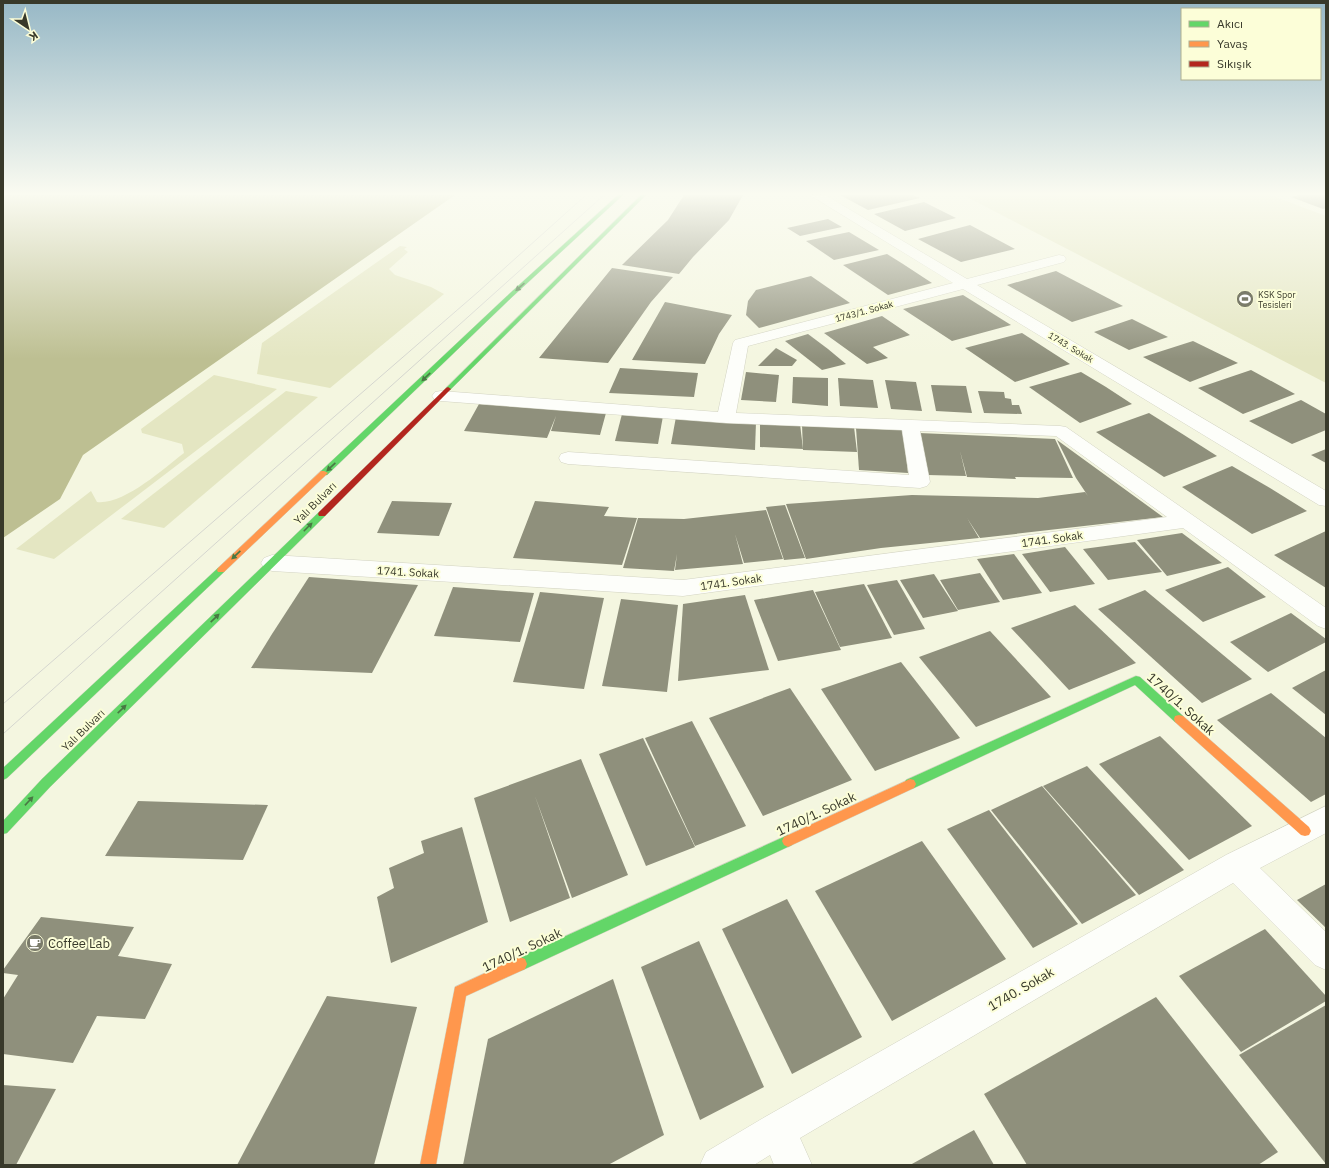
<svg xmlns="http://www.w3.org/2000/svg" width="1329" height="1168" viewBox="0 0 1329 1168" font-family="'IBM Plex Sans',sans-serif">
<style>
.green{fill:#e4e6c2}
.water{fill:#bdbf92}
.building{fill:#8f907c}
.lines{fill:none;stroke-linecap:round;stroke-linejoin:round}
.street-casing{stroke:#d2d3c2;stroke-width:1}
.fast-casing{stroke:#d2d3c2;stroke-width:1}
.slow-casing{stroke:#d2d3c2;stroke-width:1}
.jam-casing{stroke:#d2d3c2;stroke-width:1}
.street{fill:#fdfefa;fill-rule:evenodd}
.fast{fill:#63d668;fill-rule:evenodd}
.slow{fill:#ff974d;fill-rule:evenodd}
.jam{fill:#b3261e;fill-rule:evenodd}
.tram{stroke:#d5d6cf;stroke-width:1}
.oneway{fill:#497843}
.labels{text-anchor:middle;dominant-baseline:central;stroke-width:4;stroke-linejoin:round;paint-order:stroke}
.far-poi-label{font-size:9px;fill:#38392a;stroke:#fcfed8;text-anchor:start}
.far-street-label{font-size:9px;fill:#38392a;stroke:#fcfed8}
.street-label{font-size:11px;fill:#38392a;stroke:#fcfed8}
.near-street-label{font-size:13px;fill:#38392a;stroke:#fcfed8}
.near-poi-label{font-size:13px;fill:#38392a;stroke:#fcfed8;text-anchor:start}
</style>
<rect width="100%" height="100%" fill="#f4f6e0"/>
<!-- green -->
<g class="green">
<polygon points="963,195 1270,195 1326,216 1326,383"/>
<polygon points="400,246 407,247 404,249 408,252 389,269 395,275 431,287 444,294 330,388 257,374 262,343"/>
<path d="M214 375 277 389 54 559 16 549 91 491 97 502C124 505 163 469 184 453L182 444 142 433 141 429Z"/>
<polygon points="286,391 318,397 164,528 121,519"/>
</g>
<!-- water -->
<polygon class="water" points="3,195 455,195 83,455 60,499 3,538"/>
<!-- building -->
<g class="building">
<polygon points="684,195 743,195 729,220 693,257 679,274 622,265 668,220"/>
<polygon points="840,195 913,195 920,198 868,210"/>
<polygon points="1299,195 1326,195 1326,208 1323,209 1291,197"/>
<polygon points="924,202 956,218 905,231 874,214"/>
<polygon points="828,219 842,227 800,236 787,228"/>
<polygon points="970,225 1015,249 961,262 918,239"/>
<polygon points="849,232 879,250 834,260 806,241"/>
<polygon points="887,254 903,264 932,283 888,295 843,265"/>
<polygon points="612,268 673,277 651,302 608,363 539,358"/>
<polygon points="1056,271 1123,306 1072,322 1007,285"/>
<polygon points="811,276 850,303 759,328 746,315 748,301 756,290"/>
<polygon points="963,295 1011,325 952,341 903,309"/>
<polygon points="665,302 732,315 719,334 705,364 632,360"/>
<polygon points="882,316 910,335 873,347 888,358 867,364 824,333"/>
<polygon points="1132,319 1168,337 1129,350 1094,332"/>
<polygon points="1022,333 1070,364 1015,382 965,348"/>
<polygon points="808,334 828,349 846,364 822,370 785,341"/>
<polygon points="1193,341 1238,363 1190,382 1143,357"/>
<polygon points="776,348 797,360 792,366 758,366"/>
<polygon points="620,368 698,373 694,397 609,393"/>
<polygon points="1251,370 1295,394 1243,414 1198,388"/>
<polygon points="746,372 779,375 776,402 741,400"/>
<polygon points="1081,372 1106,387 1132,404 1080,423 1029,387"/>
<polygon points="793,377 828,378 828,406 792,403"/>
<polygon points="838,378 873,380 878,408 840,406"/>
<polygon points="885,380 916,382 922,411 891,409"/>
<polygon points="931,385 966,386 972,413 936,411"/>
<polygon points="978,391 1004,392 1005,398 1011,399 1012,405 1019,405 1022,414 984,413"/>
<polygon points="1301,400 1326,414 1326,430 1292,444 1249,421"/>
<polygon points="479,404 606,413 600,435 551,431 556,416 547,438 464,431"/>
<polygon points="1149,413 1184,435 1217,456 1164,477 1096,432"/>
<polygon points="622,414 663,416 658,444 615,441"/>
<polygon points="676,417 756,422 755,450 671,444"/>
<polygon points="760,423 800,424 803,449 760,447"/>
<polygon points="802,425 854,427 857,452 803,450"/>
<polygon points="856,428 903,430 908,473 859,470"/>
<polygon points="919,433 1055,439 1073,478 1015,477 1016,479 967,477 960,451 966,476 928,475"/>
<polygon points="1057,440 1163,517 980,538 967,518 979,538 881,548 806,559 786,504 912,495 1038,498 1085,492 1088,496 1076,478"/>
<polygon points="1326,449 1326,463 1311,455"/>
<polygon points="1232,466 1270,488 1307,511 1252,534 1182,487"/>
<polygon points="392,501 452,503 439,536 377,533"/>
<polygon points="535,501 609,507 604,516 637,518 622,565 513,558"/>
<polygon points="785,505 805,558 784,560 766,507"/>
<polygon points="766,510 783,559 744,563 735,534 743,564 675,570 677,554 674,571 623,568 638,518 684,519"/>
<polygon points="1326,531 1326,588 1274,555"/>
<polygon points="1182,533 1222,563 1167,576 1137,540"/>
<polygon points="1135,542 1162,572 1108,580 1083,549"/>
<polygon points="1065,547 1095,584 1050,592 1022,554"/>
<polygon points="1014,554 1042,593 1003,600 977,559"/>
<polygon points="1228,567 1266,597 1203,622 1165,590"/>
<polygon points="980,573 1000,602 958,610 940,580"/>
<polygon points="934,574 958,611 923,618 900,580"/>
<polygon points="309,577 418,585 372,673 251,668 272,634"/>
<polygon points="897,580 925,629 894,635 867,585"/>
<polygon points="864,584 892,638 840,647 815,592"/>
<polygon points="453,587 534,593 520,642 434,636"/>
<polygon points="813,590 841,650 778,661 754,600"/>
<polygon points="1145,590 1252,679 1202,703 1098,609"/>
<polygon points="540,592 604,598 584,689 513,682"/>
<polygon points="745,595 769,670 678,681 683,604"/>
<polygon points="621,599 678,605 667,692 602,686"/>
<polygon points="1075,605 1136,663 1069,690 1011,628"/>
<polygon points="1291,613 1326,639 1326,642 1268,672 1230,642"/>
<polygon points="990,631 1051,697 976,727 919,657"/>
<polygon points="901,662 960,738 875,771 821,689"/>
<polygon points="1326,670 1326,715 1292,688"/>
<polygon points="790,688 852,780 763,816 709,718"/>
<polygon points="1271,693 1326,738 1326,794 1311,802 1217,720"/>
<polygon points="692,721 746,826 695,846 645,738"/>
<polygon points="1160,736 1252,826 1189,860 1099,764"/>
<polygon points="643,738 695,847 646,866 599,754"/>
<polygon points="581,759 628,875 572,898 535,796 570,898 510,922 474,798"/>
<polygon points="1087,766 1184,870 1139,895 1043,786"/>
<polygon points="1042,786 1136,895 1082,924 991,810"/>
<polygon points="138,801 268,805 243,860 105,856"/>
<polygon points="989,810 1078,924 1033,948 947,829"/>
<polygon points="462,827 488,922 391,963 377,897 394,888 389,868 424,853 421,841"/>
<polygon points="922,841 1006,959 892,1021 815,891"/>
<polygon points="1326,884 1326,928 1297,900"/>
<polygon points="787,899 862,1037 792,1074 722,929"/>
<polygon points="41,917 134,927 118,956 172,964 145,1019 97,1016 73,1063 3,1054 3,999 18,975 3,973 3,970"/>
<polygon points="1265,929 1326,996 1326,1001 1241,1052 1179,976"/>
<polygon points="699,941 764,1087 700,1120 641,967"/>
<polygon points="613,979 664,1135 608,1165 463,1165 488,1039"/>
<polygon points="327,996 417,1007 374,1165 237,1165"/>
<polygon points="1156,997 1278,1152 1258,1165 1027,1165 984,1094"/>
<polygon points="1326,1005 1326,1164 1239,1055"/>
<polygon points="3,1085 56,1089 16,1165 3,1165"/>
<polygon points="974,1130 994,1165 910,1165"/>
</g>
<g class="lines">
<defs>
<g id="street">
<polygon points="810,195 825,195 967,279 1059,255 1064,256 1066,259 1064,262 977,285 1326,491 1326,506 1319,505 963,289 748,346 736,413 1060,426 1066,427 1326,608 1326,629 1318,626 1183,528 683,596 272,571 264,568 261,563 264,558 272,555 683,580 1167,517 1056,436 920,431 930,482 927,486 920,488 568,464 561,462 559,458 561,454 568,452 909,475 902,430 726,423 441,401 435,400 432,396 435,392 441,391 718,412 733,343 735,340 953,283"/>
<polygon points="1326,806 1326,833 1260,868 1326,932 1326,970 1315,965 1233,883 800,1138 812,1165 774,1165 770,1155 754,1165 700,1165 706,1152 765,1117 1226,855"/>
</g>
<g id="fast">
<polygon points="618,195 623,195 511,298 327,475 321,475 320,473 321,471 507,296"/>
<polygon points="641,195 646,195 450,390 446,390 446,388"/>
<polygon points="322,511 326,514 325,516 50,787 7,833 3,834 3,821 42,779 319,512"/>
<polygon points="221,567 224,568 225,570 224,572 7,778 3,780 3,768 218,568"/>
<polygon points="1136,676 1140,677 1183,716 1184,719 1183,722 1179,723 1175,722 1135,685 914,788 910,789 906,788 904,784 906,780"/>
<polygon points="788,835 792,837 794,841 792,845 525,969 520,971 515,969 513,964 515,959"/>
</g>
<g id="slow">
<polygon points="321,471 324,471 328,473 224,572 218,572 217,570 218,568"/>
<polygon points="1179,715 1183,716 1309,827 1311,831 1309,835 1305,836 1301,835 1175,722 1174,719 1175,716"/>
<polygon points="910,779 914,780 916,784 914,788 792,845 788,847 784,845 782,841 784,837"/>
<polygon points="520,957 525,959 527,964 525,969 466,996 436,1165 420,1165 455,987"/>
</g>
<polygon id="jam" points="448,387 451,389 450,390 325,516 319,516 318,514 319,512 446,388"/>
</defs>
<!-- street casing -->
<use href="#street" class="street-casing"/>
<!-- fast casing -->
<use href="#fast" class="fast-casing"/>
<!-- slow casing -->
<use href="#slow" class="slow-casing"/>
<!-- jam casing -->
<use href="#jam" class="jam-casing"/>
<!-- street -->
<use href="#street" class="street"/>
<!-- fast -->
<use href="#fast" class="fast"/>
<!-- slow -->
<use href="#slow" class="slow"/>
<!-- jam -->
<use href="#jam" class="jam"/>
<!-- tram -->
<g class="tram">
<polyline points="3,704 478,292 586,195"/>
<polyline points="3,734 604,195"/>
</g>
</g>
<!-- one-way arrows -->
<defs><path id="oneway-solid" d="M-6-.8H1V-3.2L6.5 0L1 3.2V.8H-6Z"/></defs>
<g class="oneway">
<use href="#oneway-solid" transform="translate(520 287) rotate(138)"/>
<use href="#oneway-solid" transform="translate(426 377) rotate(136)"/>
<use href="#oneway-solid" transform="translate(331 467) rotate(137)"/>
<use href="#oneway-solid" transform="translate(308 527) rotate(-45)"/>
<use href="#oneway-solid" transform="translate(236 555) rotate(137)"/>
<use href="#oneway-solid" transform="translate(215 618) rotate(-44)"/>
<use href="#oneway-solid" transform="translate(122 709) rotate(-44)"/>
<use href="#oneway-solid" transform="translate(29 801) rotate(-47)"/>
</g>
<!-- sky -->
<linearGradient id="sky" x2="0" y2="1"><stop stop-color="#97b8c6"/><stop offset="0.54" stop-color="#fafbf1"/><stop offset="1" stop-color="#fafbf1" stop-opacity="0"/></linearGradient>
<rect width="1329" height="359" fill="url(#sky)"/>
<!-- icons -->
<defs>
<symbol id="stadium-disc" viewBox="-11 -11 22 22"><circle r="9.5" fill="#7a7b6a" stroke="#fcfed8"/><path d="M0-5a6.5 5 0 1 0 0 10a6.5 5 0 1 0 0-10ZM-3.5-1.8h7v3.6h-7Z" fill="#fff"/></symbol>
<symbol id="cafe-disc" viewBox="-11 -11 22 22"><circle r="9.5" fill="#7a7b6a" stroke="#fcfed8"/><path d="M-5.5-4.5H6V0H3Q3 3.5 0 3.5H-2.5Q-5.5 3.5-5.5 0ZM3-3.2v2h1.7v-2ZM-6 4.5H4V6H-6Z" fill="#fff"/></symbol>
</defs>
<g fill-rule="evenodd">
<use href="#stadium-disc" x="1235" y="289" width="20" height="20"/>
<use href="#cafe-disc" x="25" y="933" width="20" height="20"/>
</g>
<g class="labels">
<!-- far-poi labels -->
<g class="far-poi-label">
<text x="1258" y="294">KSK Spor<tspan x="1258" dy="10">Tesisleri</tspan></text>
</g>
<!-- far-street labels -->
<g class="far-street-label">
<text transform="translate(864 311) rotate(-15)">1743/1. Sokak</text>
<text transform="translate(1071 347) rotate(31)">1743. Sokak</text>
</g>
<!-- street labels -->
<g class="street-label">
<text transform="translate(315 503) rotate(-45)">Yalı Bulvarı</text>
<text transform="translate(1052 539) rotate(-8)">1741. Sokak</text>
<text transform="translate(408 572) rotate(3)">1741. Sokak</text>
<text transform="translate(731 582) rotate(-8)">1741. Sokak</text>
<text transform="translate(83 730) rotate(-44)">Yalı Bulvarı</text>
</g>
<!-- near-street labels -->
<g class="near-street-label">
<text transform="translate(1181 704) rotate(42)">1740/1. Sokak</text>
<text transform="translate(816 814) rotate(-25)">1740/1. Sokak</text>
<text transform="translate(522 950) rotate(-25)">1740/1. Sokak</text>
<text transform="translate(1021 989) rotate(-30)">1740. Sokak</text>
</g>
<!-- near-poi labels -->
<g class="near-poi-label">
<text x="48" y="943">Coffee Lab</text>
</g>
</g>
<!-- border -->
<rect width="1329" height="1168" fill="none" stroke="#38392a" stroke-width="8"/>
<!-- legend -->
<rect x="1181" y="8" width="140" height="72" fill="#fcfed8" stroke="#aeaf92"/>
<rect x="1189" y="21" width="20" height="6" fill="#63d668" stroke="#aeaf92"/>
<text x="1217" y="28" font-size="12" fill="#38392a">Akıcı</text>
<rect x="1189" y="41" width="20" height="6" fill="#ff974d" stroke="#aeaf92"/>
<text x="1217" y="48" font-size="12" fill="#38392a">Yavaş</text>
<rect x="1189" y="61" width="20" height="6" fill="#b3261e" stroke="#aeaf92"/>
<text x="1217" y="68" font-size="12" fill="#38392a">Sıkışık</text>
<!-- north arrow -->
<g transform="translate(28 28) rotate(145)" stroke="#fcfed8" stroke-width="3" paint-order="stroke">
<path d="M0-3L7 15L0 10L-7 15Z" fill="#38392a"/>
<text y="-6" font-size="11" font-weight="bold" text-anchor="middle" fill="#38392a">K</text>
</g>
</svg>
